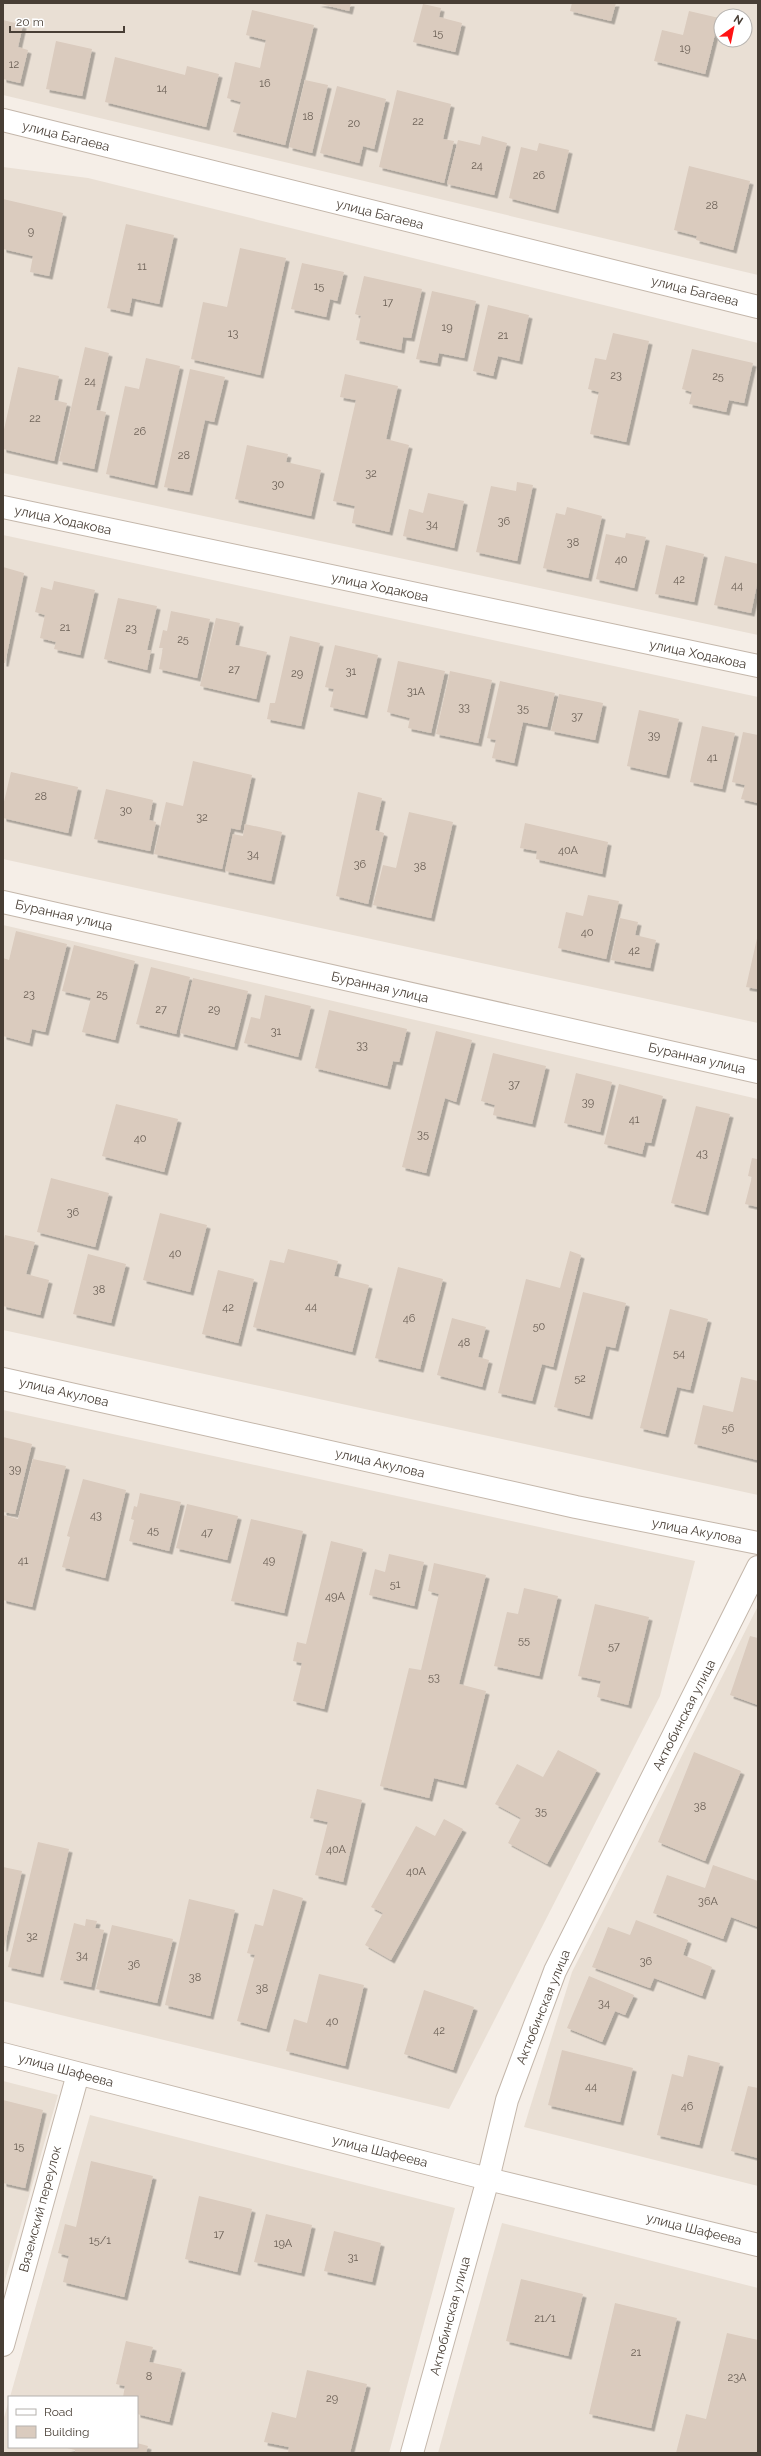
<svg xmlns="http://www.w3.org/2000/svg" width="761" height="2456" viewBox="0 0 761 2456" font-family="Raleway,sans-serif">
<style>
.residential{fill:#e9dfd4;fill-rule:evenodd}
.building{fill:#dacbbe;filter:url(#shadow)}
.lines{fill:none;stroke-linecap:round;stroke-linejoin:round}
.street-casing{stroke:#c4b7ab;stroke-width:24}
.street{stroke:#fff;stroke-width:22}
.labels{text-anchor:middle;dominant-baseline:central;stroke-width:3;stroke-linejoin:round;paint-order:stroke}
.number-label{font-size:11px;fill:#6c6157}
.street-label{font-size:13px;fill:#483e35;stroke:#fff}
</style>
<defs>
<filter id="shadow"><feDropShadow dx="3.5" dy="3.5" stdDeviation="0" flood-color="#0004"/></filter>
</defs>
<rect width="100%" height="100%" fill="#f5eee7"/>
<!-- residential -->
<g class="residential">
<path d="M3 3H758V275L3 95ZM721 16H745V40H721Z"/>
<polygon points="3,167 88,178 758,343 758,635 3,473"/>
<polygon points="3,535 758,697 758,1023 3,859"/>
<polygon points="3,925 758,1099 758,1495 3,1330"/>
<polygon points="3,1410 695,1561 660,1696 449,2109 3,2001"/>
<polygon points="758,1606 758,2186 524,2127 572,1972"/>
<polygon points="3,2081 58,2095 3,2287"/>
<polygon points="90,2115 455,2208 389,2453 3,2453 3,2421 9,2400 9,2447 137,2447 137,2397 10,2397"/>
<polygon points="502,2223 758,2288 758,2453 438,2453"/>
</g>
<!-- building -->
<g class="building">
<polygon points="317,3 351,3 349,11"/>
<polygon points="572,3 616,3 611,21 570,11"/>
<polygon points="423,4 441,8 439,17 462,23 455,52 413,42"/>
<polygon points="252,10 314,25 285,145 233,132 241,102 227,98 235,62 260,68 266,40 246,35"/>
<polygon points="689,11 719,18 705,74 654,61 662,30 683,35"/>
<polygon points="3,20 23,25 18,47 28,50 20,83 3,79"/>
<polygon points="56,41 92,49 82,96 46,89"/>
<polygon points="115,57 185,75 187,66 219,74 206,127 105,102"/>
<polygon points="305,80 328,85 312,153 289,147"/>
<polygon points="337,86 386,99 374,149 363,146 359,163 320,153"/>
<polygon points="397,90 451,104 443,139 454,141 444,183 379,167"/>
<polygon points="482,136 507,143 494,195 447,184 458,140 480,145"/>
<polygon points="539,143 569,150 555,210 509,198 521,147 537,151"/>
<polygon points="689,166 750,181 733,250 696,240 697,236 674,230"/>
<polygon points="3,199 63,213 49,276 30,272 33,256 3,249"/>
<polygon points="126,224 174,235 159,304 132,298 129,313 107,308"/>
<polygon points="240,248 286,258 260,375 191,359 203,302 227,307"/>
<polygon points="302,263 344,272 337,301 330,299 326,317 291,309"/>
<polygon points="364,276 422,289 411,338 403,337 401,350 356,340 361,316 355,314"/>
<polygon points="432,291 476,301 464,358 439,353 437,363 416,359"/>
<polygon points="488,305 529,315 519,361 498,356 493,376 473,371"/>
<polygon points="613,333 649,341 626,442 590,434 599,392 588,389 595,358 606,360"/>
<polygon points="85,347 109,353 96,410 106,412 94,469 59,461"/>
<polygon points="692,349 753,363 744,403 729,400 726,412 689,404 692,392 682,389"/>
<polygon points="146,358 180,366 154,485 106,474 125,386 139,389"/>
<polygon points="18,367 59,376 54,400 67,403 54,461 3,449 3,434"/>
<polygon points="190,369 225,377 214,422 205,420 189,492 164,487"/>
<polygon points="345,374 398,386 386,439 409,445 389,532 352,523 355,506 333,501 356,400 340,397"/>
<polygon points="247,445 288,454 286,462 321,470 311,516 235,499"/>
<polygon points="517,482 533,485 517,561 476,552 491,486 516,491"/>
<polygon points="428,493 464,501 454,548 403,536 409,509 423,513"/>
<polygon points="567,507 602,516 588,578 543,568 556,513 565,515"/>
<polygon points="626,533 646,537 634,588 596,579 606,534 625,538"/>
<polygon points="666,545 704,554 694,602 655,594"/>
<polygon points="725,556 758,564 758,580 751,613 714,605"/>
<polygon points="3,567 24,573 5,663 3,663"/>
<polygon points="54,581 95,590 80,655 54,649 56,642 40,638 45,615 35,612 41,587 52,590"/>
<polygon points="118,598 157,606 147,650 151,650 147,670 104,659"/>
<polygon points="171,611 210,619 197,678 159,669 163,648 159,648 163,630 167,631"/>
<polygon points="216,618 240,623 235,645 267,652 256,699 200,686"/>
<polygon points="290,636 320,643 301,726 267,719 270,703 275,703"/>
<polygon points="335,645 378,655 364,715 330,707 334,689 325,687"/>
<polygon points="398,661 445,671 431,733 408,728 410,718 387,712"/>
<polygon points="450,671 492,680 478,743 436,734"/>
<polygon points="500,681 555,693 547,727 523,722 514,763 492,758 496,740 487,738"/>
<polygon points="559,694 603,703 595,740 551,731"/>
<polygon points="639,710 679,719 666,775 627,766"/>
<polygon points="702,726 735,733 722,789 690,782"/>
<polygon points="743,732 758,735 758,803 741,799 745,785 732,782"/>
<polygon points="193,761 252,775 240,830 231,828 222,869 154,854 166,802 183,806"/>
<polygon points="11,772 78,787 68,833 3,818 3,806"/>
<polygon points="106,789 153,800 149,820 156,822 150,851 94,839"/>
<polygon points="358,792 382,798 375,830 384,833 368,904 336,896"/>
<polygon points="409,812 453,822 431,918 373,905 383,865 396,868"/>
<polygon points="525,823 608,842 602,874 536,859 537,851 520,848"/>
<polygon points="245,824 282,832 271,881 225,871 233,834 243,836"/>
<polygon points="588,895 619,901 606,959 558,948 566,912 583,916"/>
<polygon points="620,918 638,922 635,935 656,940 650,968 611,960"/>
<polygon points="16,931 67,944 45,1032 32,1029 29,1043 3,1036 3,958 9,960"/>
<polygon points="758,934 758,989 746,987"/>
<polygon points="74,945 135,961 115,1040 82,1032 91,998 62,991"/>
<polygon points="151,967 190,977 176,1034 136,1024"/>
<polygon points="193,978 248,991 234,1047 180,1033"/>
<polygon points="265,995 311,1006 298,1057 244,1043 251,1017 260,1019"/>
<polygon points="329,1010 407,1029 399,1062 393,1061 387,1086 315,1068"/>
<polygon points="436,1031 472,1040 456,1102 445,1098 426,1173 402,1167"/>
<polygon points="493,1053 546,1066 532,1124 493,1115 495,1105 481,1101"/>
<polygon points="576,1073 612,1082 600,1132 564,1123"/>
<polygon points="619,1084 663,1096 651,1143 645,1142 642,1154 604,1144"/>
<polygon points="116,1104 178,1119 164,1172 102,1156"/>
<polygon points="696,1106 730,1114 705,1212 671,1203"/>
<polygon points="758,1155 758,1207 745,1204 752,1177 748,1176 752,1158 757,1159"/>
<polygon points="51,1178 109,1193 95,1247 37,1232"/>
<polygon points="160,1213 207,1225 190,1292 143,1280"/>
<polygon points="5,1235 35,1242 26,1274 49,1280 40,1315 3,1306 3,1244"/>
<polygon points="288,1249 338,1261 334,1276 369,1285 352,1352 253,1327 270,1260 284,1263"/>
<polygon points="570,1251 581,1255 553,1367 542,1364 532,1401 498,1393 526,1279 560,1288"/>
<polygon points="88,1254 126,1264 111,1323 73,1314"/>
<polygon points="398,1267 443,1279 420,1369 375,1358"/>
<polygon points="218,1270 254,1279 238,1343 202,1334"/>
<polygon points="583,1292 626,1303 615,1348 606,1346 589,1416 554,1407"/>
<polygon points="670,1309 708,1319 690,1390 677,1387 665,1434 640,1428"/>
<polygon points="452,1318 486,1327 478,1357 489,1360 482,1387 437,1375"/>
<polygon points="741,1377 758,1381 757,1460 694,1444 703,1405 733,1412"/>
<polygon points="3,1437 32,1444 15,1514 3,1512"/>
<polygon points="33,1459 66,1466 32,1607 3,1600 3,1515 18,1519"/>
<polygon points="83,1479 126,1490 105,1578 62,1567 70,1537 67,1536"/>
<polygon points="140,1493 181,1502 169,1551 129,1541 134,1520 131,1519 134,1506 137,1507"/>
<polygon points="187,1504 238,1516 227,1560 176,1548"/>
<polygon points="251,1519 303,1531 284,1613 231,1601"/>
<polygon points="331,1541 363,1549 324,1709 293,1701 302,1663 293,1661 297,1642 306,1644"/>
<polygon points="389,1554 424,1562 414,1606 369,1595 375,1569 385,1572"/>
<polygon points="434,1563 486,1575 459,1684 486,1691 463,1785 434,1778 429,1798 380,1786 409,1668 421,1670 439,1594 428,1591"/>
<polygon points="524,1588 558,1596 539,1676 494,1666 507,1612 518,1614"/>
<polygon points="595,1604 649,1617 628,1705 597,1697 601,1681 578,1676"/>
<polygon points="750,1636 758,1638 758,1705 730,1695"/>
<polygon points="558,1750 597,1770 547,1864 508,1843 521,1818 495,1804 517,1764 543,1777"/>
<polygon points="694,1752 741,1771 705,1861 658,1842"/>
<polygon points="317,1789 362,1800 343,1882 315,1875 328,1822 310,1818"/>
<polygon points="444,1819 463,1829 391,1960 365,1945 383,1913 371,1907 416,1826 435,1836"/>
<polygon points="38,1842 69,1849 40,1974 8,1967"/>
<polygon points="713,1865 758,1881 758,1927 731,1917 723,1939 653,1913 667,1875 705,1888"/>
<polygon points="3,1867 22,1871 4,1948 3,1948"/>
<polygon points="273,1889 303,1898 266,2029 237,2021 255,1955 247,1953 255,1924 263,1926"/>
<polygon points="189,1899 235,1910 210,2016 165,2005"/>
<polygon points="86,1919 97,1921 95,1928 104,1930 91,1987 60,1980 74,1923 85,1926"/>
<polygon points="636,1920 688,1940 683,1955 712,1967 702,1996 654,1978 650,1988 592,1967 608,1927 630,1935"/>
<polygon points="112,1925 173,1939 157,2003 96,1989"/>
<polygon points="319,1974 364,1985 345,2066 286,2051 294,2019 307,2023"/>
<polygon points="589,1976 634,1995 625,2015 615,2011 602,2042 567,2028"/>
<polygon points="424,1990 474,2007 453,2070 404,2054"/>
<polygon points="562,2050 633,2068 620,2122 548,2105"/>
<polygon points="688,2055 720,2063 699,2145 657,2135 672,2074 683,2077"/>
<polygon points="748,2086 758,2088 758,2158 731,2151"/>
<polygon points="3,2100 43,2110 25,2188 3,2183"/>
<polygon points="91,2161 153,2176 124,2297 63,2282 69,2256 58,2253 65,2224 76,2227"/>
<polygon points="199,2196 252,2209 237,2272 185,2259"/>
<polygon points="266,2214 312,2225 301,2273 254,2262"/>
<polygon points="334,2231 381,2243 372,2282 324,2271"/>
<polygon points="521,2279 583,2294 568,2356 506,2341"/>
<polygon points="615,2303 677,2318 651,2428 589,2414"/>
<polygon points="727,2333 758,2340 758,2453 676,2453 686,2414 706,2419"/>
<polygon points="126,2341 153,2347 149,2362 182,2369 169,2422 137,2414 137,2397 123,2397 125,2386 116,2384"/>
<polygon points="307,2370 367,2384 350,2453 288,2453 289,2447 264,2442 272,2412 296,2418"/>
<polygon points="137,2443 148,2446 146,2453 75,2453 75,2450 67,2448 137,2447"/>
</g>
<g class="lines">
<defs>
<g id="street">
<polyline points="3,120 758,307"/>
<polyline points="3,507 758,666"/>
<polyline points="3,902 758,1072"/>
<polyline points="3,1379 576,1507 758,1543"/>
<polyline points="3,2054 488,2179 758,2245"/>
<polyline points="3,2345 78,2074"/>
<polyline points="412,2453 488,2179 507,2100 555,1971 758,1567"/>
</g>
</defs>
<!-- street casing -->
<use href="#street" class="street-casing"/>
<!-- street -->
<use href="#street" class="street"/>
</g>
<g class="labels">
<!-- number labels -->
<g class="number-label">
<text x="438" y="33">15</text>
<text x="685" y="48">19</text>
<text x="14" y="64">12</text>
<text x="265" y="83">16</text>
<text x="162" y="88">14</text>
<text x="308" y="116">18</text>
<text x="418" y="121">22</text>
<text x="354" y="123">20</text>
<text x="477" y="165">24</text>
<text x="539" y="175">26</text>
<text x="712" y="205">28</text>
<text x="31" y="231">9</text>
<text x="142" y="266">11</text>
<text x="319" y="286">15</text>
<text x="388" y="302">17</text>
<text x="447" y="327">19</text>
<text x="233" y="333">13</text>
<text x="503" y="335">21</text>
<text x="616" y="375">23</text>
<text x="718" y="376">25</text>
<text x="90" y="381">24</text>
<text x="35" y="418">22</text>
<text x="140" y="431">26</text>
<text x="184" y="455">28</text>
<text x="371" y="473">32</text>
<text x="278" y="484">30</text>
<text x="504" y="521">36</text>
<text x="432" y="524">34</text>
<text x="573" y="542">38</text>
<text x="621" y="559">40</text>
<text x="679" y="579">42</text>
<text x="737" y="585">44</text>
<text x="65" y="627">21</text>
<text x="131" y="628">23</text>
<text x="183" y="639">25</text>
<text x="234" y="669">27</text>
<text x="351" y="671">31</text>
<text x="297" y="673">29</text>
<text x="416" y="691">31А</text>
<text x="464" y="707">33</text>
<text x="523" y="708">35</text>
<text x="577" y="716">37</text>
<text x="654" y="735">39</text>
<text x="712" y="757">41</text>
<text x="41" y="796">28</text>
<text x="126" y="810">30</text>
<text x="202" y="817">32</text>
<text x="568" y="850">40А</text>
<text x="253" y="854">34</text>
<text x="360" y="864">36</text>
<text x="420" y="866">38</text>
<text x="587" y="932">40</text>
<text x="634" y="950">42</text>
<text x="29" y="994">23</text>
<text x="102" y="994">25</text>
<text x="161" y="1009">27</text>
<text x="214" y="1009">29</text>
<text x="276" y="1031">31</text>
<text x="362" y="1045">33</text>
<text x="514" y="1084">37</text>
<text x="588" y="1102">39</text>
<text x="634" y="1119">41</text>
<text x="423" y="1134">35</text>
<text x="140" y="1138">40</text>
<text x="702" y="1153">43</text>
<text x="73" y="1212">36</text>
<text x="175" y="1253">40</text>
<text x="99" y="1289">38</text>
<text x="311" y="1306">44</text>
<text x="228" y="1307">42</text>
<text x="409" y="1318">46</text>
<text x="539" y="1326">50</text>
<text x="464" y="1342">48</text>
<text x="679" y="1353">54</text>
<text x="580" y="1378">52</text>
<text x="728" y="1428">56</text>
<text x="15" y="1469">39</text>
<text x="96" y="1515">43</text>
<text x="153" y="1530">45</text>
<text x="207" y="1532">47</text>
<text x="23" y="1560">41</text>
<text x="269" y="1560">49</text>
<text x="395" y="1584">51</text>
<text x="335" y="1596">49А</text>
<text x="524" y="1640">55</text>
<text x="614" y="1646">57</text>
<text x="434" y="1677">53</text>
<text x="700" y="1806">38</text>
<text x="541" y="1811">35</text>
<text x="336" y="1849">40А</text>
<text x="416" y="1871">40А</text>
<text x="708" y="1901">36А</text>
<text x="32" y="1936">32</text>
<text x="82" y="1955">34</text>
<text x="646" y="1961">36</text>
<text x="134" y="1964">36</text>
<text x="195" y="1977">38</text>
<text x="262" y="1988">38</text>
<text x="604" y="2003">34</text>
<text x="332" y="2021">40</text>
<text x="439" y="2030">42</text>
<text x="591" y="2086">44</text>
<text x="687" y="2106">46</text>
<text x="19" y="2146">15</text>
<text x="219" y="2234">17</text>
<text x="100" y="2240">15/1</text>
<text x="283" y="2243">19А</text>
<text x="353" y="2257">31</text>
<text x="545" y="2318">21/1</text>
<text x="636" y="2352">21</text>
<text x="149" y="2376">8</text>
<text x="737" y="2377">23А</text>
<text x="332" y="2398">29</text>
</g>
<!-- street labels -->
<g class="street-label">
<text transform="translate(66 136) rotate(14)">улица Багаева</text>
<text transform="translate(380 214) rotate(14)">улица Багаева</text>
<text transform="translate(695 291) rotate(14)">улица Багаева</text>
<text transform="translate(63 520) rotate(12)">улица Ходакова</text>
<text transform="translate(380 587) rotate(12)">улица Ходакова</text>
<text transform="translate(698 654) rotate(12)">улица Ходакова</text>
<text transform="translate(64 915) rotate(13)">Буранная улица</text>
<text transform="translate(380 987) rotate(13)">Буранная улица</text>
<text transform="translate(697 1058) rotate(13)">Буранная улица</text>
<text transform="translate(64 1392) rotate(13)">улица Акулова</text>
<text transform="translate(380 1463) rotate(13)">улица Акулова</text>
<text transform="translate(697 1531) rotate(11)">улица Акулова</text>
<text transform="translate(684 1715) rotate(-63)">Актюбинская улица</text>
<text transform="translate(543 2007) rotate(-68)">Актюбинская улица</text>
<text transform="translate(66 2070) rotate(15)">улица Шафеева</text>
<text transform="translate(380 2151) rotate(14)">улица Шафеева</text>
<text transform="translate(40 2209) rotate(-75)">Вяземский переулок</text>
<text transform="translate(694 2229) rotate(14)">улица Шафеева</text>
<text transform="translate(450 2316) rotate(-75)">Актюбинская улица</text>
</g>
</g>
<!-- border -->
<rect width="761" height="2456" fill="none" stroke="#483e35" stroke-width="8"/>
<!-- legend -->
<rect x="8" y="2396" width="130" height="52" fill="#ffffff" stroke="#b6b2ae"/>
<rect x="16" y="2409" width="20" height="6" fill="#ffffff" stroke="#b6b2ae"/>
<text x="44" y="2416" font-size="12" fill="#483e35">Road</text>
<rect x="16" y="2426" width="20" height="12" fill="#dacbbe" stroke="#b6b2ae"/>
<text x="44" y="2436" font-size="12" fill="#483e35">Building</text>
<!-- north arrow -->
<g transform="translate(733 28) rotate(33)"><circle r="19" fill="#ffffff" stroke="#b6b2ae"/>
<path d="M0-3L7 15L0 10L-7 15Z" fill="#ff1314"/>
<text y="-6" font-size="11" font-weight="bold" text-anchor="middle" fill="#483e35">N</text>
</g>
<!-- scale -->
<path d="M10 26v6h114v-6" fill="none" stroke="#483e35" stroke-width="2"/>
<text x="16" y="26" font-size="12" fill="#483e35" stroke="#ffffff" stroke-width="3" paint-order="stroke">20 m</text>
</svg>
